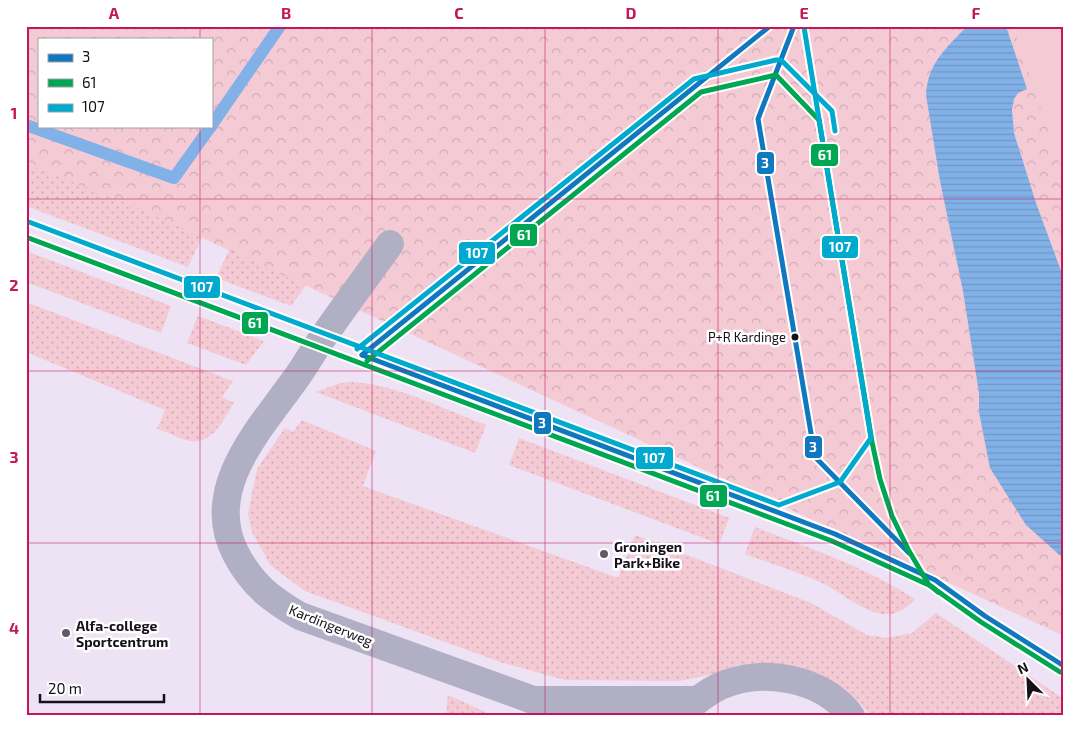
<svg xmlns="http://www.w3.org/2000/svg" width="1090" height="742" viewBox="0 0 1090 742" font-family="'Exo 2',sans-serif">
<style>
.grass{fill:url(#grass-dots)}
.forest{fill:url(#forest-crowns);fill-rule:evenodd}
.pitch{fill:#f4cad5}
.water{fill:url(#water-rules)}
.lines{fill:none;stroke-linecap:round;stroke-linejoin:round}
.stream{stroke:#82b1e8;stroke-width:12}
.minor{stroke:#b0afc3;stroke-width:28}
.tertiary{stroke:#b0afc3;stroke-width:28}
.bus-1-casing{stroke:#fff;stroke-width:9}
.bus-2-casing{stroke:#fff;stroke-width:9}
.bus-3-casing{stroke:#fff;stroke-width:9}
.bus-1{stroke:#1078be;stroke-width:5}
.bus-2{stroke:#00a651;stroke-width:5}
.bus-3{stroke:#00a9ce;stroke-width:5}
.grid{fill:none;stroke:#c2185b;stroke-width:1;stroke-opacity:0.55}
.bus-dot{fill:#151019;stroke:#fff;stroke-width:2}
.poi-dot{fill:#615a66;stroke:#fff;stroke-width:2}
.labels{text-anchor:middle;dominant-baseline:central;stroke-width:5;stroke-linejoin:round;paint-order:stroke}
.bus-label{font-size:13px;fill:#151019;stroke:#fff;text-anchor:end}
.poi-label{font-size:14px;font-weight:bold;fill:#151019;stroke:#fff;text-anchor:start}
.street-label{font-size:14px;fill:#151019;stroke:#fff}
.line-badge{stroke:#fff;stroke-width:2}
.badge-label{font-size:14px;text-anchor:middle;font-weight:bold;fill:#fff}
.neatline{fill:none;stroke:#c2185b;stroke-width:2}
.grid-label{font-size:16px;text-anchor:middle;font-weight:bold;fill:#c2185b}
</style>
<defs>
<pattern id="grass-dots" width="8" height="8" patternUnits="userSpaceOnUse" patternTransform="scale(1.25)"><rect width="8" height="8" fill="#f4cad5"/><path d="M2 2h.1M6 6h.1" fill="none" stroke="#d0acb6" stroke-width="1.8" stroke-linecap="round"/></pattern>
<pattern id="forest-crowns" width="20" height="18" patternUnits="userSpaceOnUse" patternTransform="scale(1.25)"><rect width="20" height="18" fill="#f4cad5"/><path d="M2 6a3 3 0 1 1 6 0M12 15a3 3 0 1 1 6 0" fill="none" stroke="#d0acb6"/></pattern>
<pattern id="water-rules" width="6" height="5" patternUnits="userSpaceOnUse" patternTransform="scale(1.25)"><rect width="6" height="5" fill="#82b1e8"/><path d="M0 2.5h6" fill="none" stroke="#6f97c6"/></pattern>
</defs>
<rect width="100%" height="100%" fill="#ede3f4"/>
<!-- grass -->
<g class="grass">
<polygon points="26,70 39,126 211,126 212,215 188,267 26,206"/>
<polygon points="237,233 341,235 291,306 216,278"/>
<polygon points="26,251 171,306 161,333 26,282"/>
<path d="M26 302 233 381 222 397 234 403C224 418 213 445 190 441 179 439 168 432 157 429L165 410 26 352Z"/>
<polygon points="198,316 264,341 246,365 187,343"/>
<path d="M348 382C392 382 446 410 486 425L475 453 316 392 337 384Z"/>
<polygon points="302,420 376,451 363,486 618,578 635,535 811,603 867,635 887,638 912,633 936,613 1064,699 1064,716 872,716 847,691 819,675 779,666 738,665 709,675 679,681 565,680 500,662 305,591 271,566 252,532 248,513 257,469 285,428 293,432"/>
<polygon points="519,438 729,518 719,544 509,465"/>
<path d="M755 527C810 548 866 567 915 599 906 609 896 616 882 614 863 611 841 593 824 584 799 572 771 564 745 554Z"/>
<polygon points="448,695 494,716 446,716"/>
</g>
<!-- forest -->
<path class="forest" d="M26 26H1064V636L131 205 26 164ZM39 39H211V126H39Z"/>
<!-- pitch -->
<polygon class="pitch" points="1013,26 1064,26 1064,178"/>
<!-- water -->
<path class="water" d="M967 26H1006L1027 89 1018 93 1014 99 1012 110 1014 133 1036 203 1064 279V559L1026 525 990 468 979 412V393L963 291 940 181 926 95C928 62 946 49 967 26Z"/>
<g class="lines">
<!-- stream -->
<g class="stream">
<polyline points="26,125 174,178 211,126"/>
<polyline points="211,126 280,26"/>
</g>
<!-- minor -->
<g class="minor">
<path d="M390 244C367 276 344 307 321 340 312 353 304 368 294 381 259 430 202 490 236 554 252 585 271 599 300 616L533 700 554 716"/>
<polyline points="533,700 697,700"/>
</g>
<!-- tertiary -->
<path class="tertiary" d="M680 716C692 704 705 693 720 686 763 667 823 678 851 716"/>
<defs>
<g id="bus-1">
<polyline points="794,26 758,119 815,457 909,553"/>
<polyline points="362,355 835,534 935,580 985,616 1064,666"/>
<polyline points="362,355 770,26"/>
</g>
<g id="bus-2">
<polyline points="26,237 832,541 931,586 938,592"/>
<polyline points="367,361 701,92 776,75 819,120 872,442 880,479 892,516 909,551 929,585 981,622 1060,672"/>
</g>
<g id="bus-3">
<polyline points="29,222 779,505 840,482 871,438 804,27"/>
<polyline points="357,349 694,79 776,60 781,60 832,111 835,131"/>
</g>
</defs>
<!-- bus-1 casing -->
<use href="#bus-1" class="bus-1-casing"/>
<!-- bus-2 casing -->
<use href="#bus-2" class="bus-2-casing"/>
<!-- bus-3 casing -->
<use href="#bus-3" class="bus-3-casing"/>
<!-- bus-1 -->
<use href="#bus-1" class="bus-1"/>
<!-- bus-2 -->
<use href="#bus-2" class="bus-2"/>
<!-- bus-3 -->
<use href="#bus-3" class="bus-3"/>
</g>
<!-- grid -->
<path class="grid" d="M200 26V39M372 26V716M545 26V716M718 26V716M890 26V716M200 126V716M26 199H1064M26 371H1064M26 543H1064"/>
<!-- markers -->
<circle class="bus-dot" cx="795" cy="337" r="4.5"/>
<g class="poi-dot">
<circle cx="604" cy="554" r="5"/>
<circle cx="66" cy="633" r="5"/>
</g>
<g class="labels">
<!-- bus labels -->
<g class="bus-label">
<text x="786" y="337">P+R Kardinge</text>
</g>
<!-- poi labels -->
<g class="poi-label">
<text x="614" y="546">Groningen<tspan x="614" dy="16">Park+Bike</tspan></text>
<text x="76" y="625">Alfa-college<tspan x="76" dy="16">Sportcentrum</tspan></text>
</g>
<!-- street labels -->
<g class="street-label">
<text transform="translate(331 625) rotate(22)">Kardingerweg</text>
</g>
</g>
<g class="line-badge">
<rect x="810" y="143" width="29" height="24" rx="5" fill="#00a651"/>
<rect x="756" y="151" width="19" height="24" rx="5" fill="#1078be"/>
<rect x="509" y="223" width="29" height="24" rx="5" fill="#00a651"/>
<rect x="821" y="235" width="38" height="24" rx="5" fill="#00a9ce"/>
<rect x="458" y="241" width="38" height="24" rx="5" fill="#00a9ce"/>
<rect x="183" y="275" width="38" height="24" rx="5" fill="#00a9ce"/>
<rect x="241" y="311" width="28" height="24" rx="5" fill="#00a651"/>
<rect x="533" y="411" width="19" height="24" rx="5" fill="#1078be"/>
<rect x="804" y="435" width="19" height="24" rx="5" fill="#1078be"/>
<rect x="635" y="446" width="39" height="24" rx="5" fill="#00a9ce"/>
<rect x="699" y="484" width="29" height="24" rx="5" fill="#00a651"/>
</g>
<g class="badge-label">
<text x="825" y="160">61</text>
<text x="765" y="168">3</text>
<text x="524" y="240">61</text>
<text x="840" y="252">107</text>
<text x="477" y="258">107</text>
<text x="202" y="292">107</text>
<text x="255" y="328">61</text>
<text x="542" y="428">3</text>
<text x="813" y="452">3</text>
<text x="654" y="463">107</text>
<text x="713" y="501">61</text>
</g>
<!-- border -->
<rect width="1090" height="742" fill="none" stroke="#ffffff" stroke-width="55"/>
<!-- legend -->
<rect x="38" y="38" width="175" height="90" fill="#ffffff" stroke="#a19fa3"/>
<rect x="48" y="54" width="25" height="8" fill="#1078be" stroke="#a19fa3"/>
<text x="82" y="62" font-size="15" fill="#151019">3</text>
<rect x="48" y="79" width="25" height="8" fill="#00a651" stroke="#a19fa3"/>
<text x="82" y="88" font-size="15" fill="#151019">61</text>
<rect x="48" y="104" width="25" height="8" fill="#00a9ce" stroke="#a19fa3"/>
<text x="82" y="112" font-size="15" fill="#151019">107</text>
<!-- north arrow -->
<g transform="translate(1028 680) rotate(336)" stroke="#ffffff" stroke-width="4" paint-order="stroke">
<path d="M0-4L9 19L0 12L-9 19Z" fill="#151019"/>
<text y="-8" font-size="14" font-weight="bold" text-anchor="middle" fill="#151019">N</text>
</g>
<!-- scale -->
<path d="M40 694v8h124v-8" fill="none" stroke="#151019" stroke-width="2.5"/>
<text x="48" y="694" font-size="15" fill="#151019" stroke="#ffffff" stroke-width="4" paint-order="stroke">20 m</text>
<rect x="28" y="28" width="1034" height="686" class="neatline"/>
<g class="grid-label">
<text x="114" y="19">A</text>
<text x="286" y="19">B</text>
<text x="459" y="19">C</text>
<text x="631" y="19">D</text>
<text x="804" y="19">E</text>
<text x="976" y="19">F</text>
<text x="14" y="119">1</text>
<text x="14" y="291">2</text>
<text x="14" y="463">3</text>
<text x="14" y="634">4</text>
</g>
</svg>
